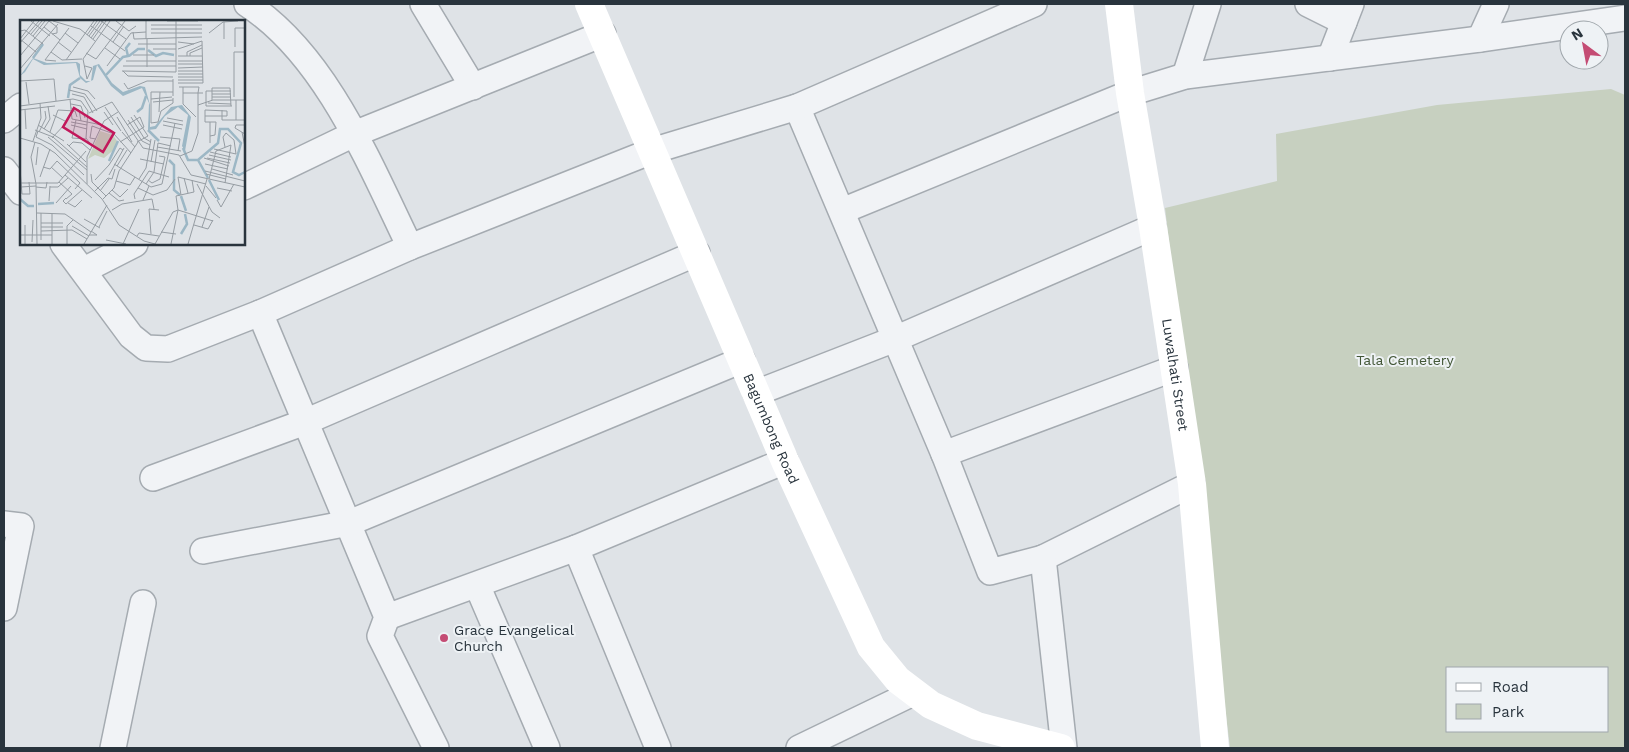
<svg xmlns="http://www.w3.org/2000/svg" width="1629" height="752" viewBox="0 0 1629 752" font-family="'Work Sans',sans-serif">
<style>
.green{fill:#c7d0c0;fill-rule:evenodd}
.lines{fill:none;stroke-linecap:round;stroke-linejoin:round}
.street-casing{stroke:#a5abb1;stroke-width:28}
.street{stroke:#f1f3f6;stroke-width:25}
.secondary{stroke:#fff;stroke-width:28}
.poi-dot{fill:#c44c74;stroke:#eef2f5;stroke-width:2}
.labels{text-anchor:middle;dominant-baseline:central;stroke-width:4;stroke-linejoin:round;paint-order:stroke}
.park-label{font-size:14px;fill:#435737;stroke:#eef2f5}
.street-label{font-size:14px;fill:#29343d;stroke:#eef2f5}
.poi-label{font-size:14px;fill:#29343d;stroke:#eef2f5;text-anchor:start}
.inset-river{fill:none;stroke:#9cb7c5;stroke-width:2.5}
.inset-road{fill:none;stroke:#969da3;stroke-width:1}
.view{fill:#c2185b;fill-opacity:0.15;stroke:#c2185b;stroke-width:2.5}
.inset-edge{fill:none;stroke:#29343d;stroke-width:2.5}
</style>
<rect width="100%" height="100%" fill="#dfe3e7"/>
<!-- green -->
<path class="green" d="M1611 89 1625 95V748H1230L1165 208 1277 181 1276 134 1437 105ZM1448 668H1608V731H1448Z"/>
<g class="lines">
<defs>
<g id="street">
<path d="M247 4C326 55 370 165 410 247"/>
<polyline points="423,4 473,87"/>
<polyline points="1308,4 1344,22"/>
<polyline points="1480,39 1496,4"/>
<polyline points="1330,58 1351,4"/>
<polyline points="1185,76 1208,4"/>
<polyline points="797,107 944,454 990,572 1043,558 1192,484"/>
<polyline points="4,120 21,106"/>
<polyline points="4,170 21,192"/>
<polyline points="244,187 354,134 603,34"/>
<polyline points="842,211 1130,93 1185,76 1480,39 1625,18"/>
<polyline points="63,244 131,336 146,348 168,349 260,313 410,247 652,151 797,107 1034,4"/>
<polyline points="84,270 135,244"/>
<polyline points="260,313 387,617 380,636 436,748"/>
<polyline points="756,393 895,339 1153,227"/>
<polyline points="944,454 1175,368"/>
<polyline points="153,478 305,422 697,253"/>
<polyline points="4,524 21,526 4,608"/>
<polyline points="576,548 658,748"/>
<polyline points="203,551 349,523 742,360"/>
<polyline points="1043,558 1064,748"/>
<polyline points="477,585 547,748"/>
<polyline points="387,617 576,548 785,461"/>
<polyline points="113,748 143,603"/>
<polyline points="799,748 913,693"/>
</g>
</defs>
<!-- street casing -->
<use href="#street" class="street-casing"/>
<!-- street -->
<use href="#street" class="street"/>
<!-- secondary -->
<g class="secondary">
<path id="s1" d="M589 4 785 461 871 647 898 680 931 705 977 726 1061 748"/>
<path id="s2" d="M1119 4 1130 93 1153 227 1192 484 1215 748"/>
</g>
</g>
<!-- markers -->
<circle class="poi-dot" cx="444" cy="638" r="5"/>
<g class="labels">
<!-- park labels -->
<g class="park-label">
<text x="1405" y="360">Tala Cemetery</text>
</g>
<!-- street labels -->
<g class="street-label">
<text stroke="none"><textPath href="#s2" startOffset="375">Luwalhati Street</textPath></text>
<text stroke="none"><textPath href="#s1" startOffset="462">Bagumbong Road</textPath></text>
</g>
<!-- poi labels -->
<g class="poi-label">
<text x="454" y="630">Grace Evangelical<tspan x="454" dy="16">Church</tspan></text>
</g>
</g>
<!-- overview -->
<g transform="translate(20 20)">
<rect width="225" height="225" fill="#dfe3e7"/>
<path d="M80 111 93 115 97 121 96 128 84 138 75 135 68 139Z" fill="#c7d0c0"/>
<path d="M13 38 27 43 57 42 60 44V55L66 61H71L73 46 79 44 92 63 103 72 120 66 125 67 130 85V107L135 106 151 87 162 85 171 97 165 131 162 126 168 95 158 87 145 96 136 109 128 110 129 83 122 68 103 76 91 66 77 45 73 60 66 63 60 58 56 43 24 45 13 39 5 52 0 56Z" fill="#9cb7c5"/>
<path class="inset-river" d="M128 30 136 36 143 33 154 35M109 36 118 29H125M13 38 23 24M86 55 103 37 108 36 106 28 110 23M48 78 50 65 60 58M117 92 122 88 126 76M128 110 139 121M163 128 168 140H178L198 123 200 109H208L221 123 213 152 219 155 225 152M149 140 154 145V170L160 175M178 140 188 158M89 141 98 121M189 160 199 180M161 176 166 191M0 179 8 186H14M18 184 34 183M161 214 167 204 165 194"/>
<path class="inset-road" d="M11 1 30 16M29 1 37 7V13L32 14M33 1 60 9 75 21M81 1 106 19M96 1 109 11 116 6M147 1H178M204 2V19M131 5H182M71 6 105 31M24 7 40 20M131 9H182M0 11 5 10 23 24M113 12 114 19 182 17M45 13 58 23M131 13H182M189 13 203 2 218 1M11 14 22 1M67 15 77 1M13 16 25 1M69 16 80 1M71 18 83 1M0 19 14 1M0 19 16 32M73 19 86 1M126 19V1M38 22 51 32M93 22 104 6M158 22 174 24M0 23 19 1M118 24H156M215 27V8H225M85 28 100 39M133 29H156M158 29 182 21M31 32 42 40 62 39M66 33 76 39 105 1M113 35H134M0 36 29 1M158 36H182M167 36V32L182 25M170 36V33L182 28M63 39 90 1M63 39 67 59 72 48 65 46M46 40 74 1M36 41 25 40 49 8M106 41H156M158 41H182M158 44H183M87 46 111 13 126 12M103 46H156M127 47V19M158 48 183 47M0 49 38 4M102 51 156 52V1M103 51 108 56 153 57M158 51H183M158 54H183M158 57H183M158 60H183M0 61 34 59 36 81M6 62 9 84M104 63 108 69 127 61H153M158 63H183L182 21M53 67 68 71 75 79M159 67H179L178 73M163 67V84L176 97M49 70 65 74 77 91M211 71H186V86H212M153 72H131V103L138 102 141 91 153 83V78M163 73H183M52 74 64 77 73 93M192 74H211M153 76V59M192 77H211M214 77V32H225M50 79 52 99 82 105M131 79 152 77M192 80V68H210L211 86M133 82 153 80M188 83 211 84M51 84 61 86 65 98M178 85 193 80H225M0 86 53 79 61 81 68 91 66 118 72 126M85 87 101 111M51 88 59 90 61 101M5 89 6 109M0 90 35 86M202 90V100H225M84 92 93 105M139 92 140 72M69 93 92 82 123 128 159 135 171 155 225 167M114 95 128 116 117 122M185 96H207V91L185 90V102H196L195 115 190 116M97 97 112 122M111 97 124 118 131 122M147 98 163 101M56 100 52 118 66 119M108 100 122 121 130 125M216 100V80M143 101 163 105M51 102 67 105M190 102V123M18 105 44 121M51 105 67 109M143 105 162 109M225 105H216L215 108 225 114M72 106 94 114 111 133M72 106 70 118 76 119M24 109 30 99 28 86M15 110 33 117 67 147M18 111 16 117 32 125 64 155M19 112 26 98 25 91M30 112 38 90 55 91 57 97M102 112 115 127M222 112 225 127M28 117 67 150M140 117 160 119 158 131M0 118 21 124 35 133 82 179 99 205 124 221 135 224M32 118 47 102 33 95M13 121 21 98 20 83M15 122 11 137 16 164 17 224M100 122 124 107 120 97 107 105M47 124 66 142M49 126 53 122 62 123 70 130M137 127 161 131M194 129 216 134 214 120 206 113 203 117 205 127M190 132 211 137M189 135 211 140M160 136 172 131 178 113V73M184 138 209 146M187 138 210 143M120 139 144 144M131 142 135 120M94 144 131 167 142 164 155 103M185 144 208 149M16 145 18 127M89 145 100 128 103 130M97 146 107 130M23 147 30 149 37 141 60 163 55 169M31 147 43 158M0 149 2 174H10L9 162M192 149 213 155M185 151 225 161M71 154 72 162 86 176M186 154 206 159M45 155 72 178M89 155 104 128M20 157 30 129M164 158 168 173M119 159 126 148 131 119M189 159 196 131 211 125 205 163M75 160 89 145M128 160 132 163 140 159 145 137 139 136M96 161 110 165 115 157M39 162 52 174 46 179M0 163H38L66 131M67 164V137L84 101 98 92M126 164 134 152 138 123 151 126M177 164 192 192 200 198M186 166 196 178M1 167 16 166M16 167 26 168 27 162M30 167H38L48 158M118 168 133 175 147 170 155 159M197 168 212 171M92 170 100 177 108 169M75 171 88 158 92 159 95 149M80 171 89 159M89 173 99 181 104 180M161 175 158 157 186 164M156 176 174 172 172 160M46 178 43 181 46 184 62 170M83 179 94 168 99 151 118 122M115 179 114 174 129 151 149 157M123 180 129 166M197 180 201 187 214 164M29 181 30 166M36 183 51 166M48 183 55 187 62 180M92 190 102 184 132 179 134 189M158 190 193 201M17 193 45 194 71 212M21 193V220M64 199 80 208M21 203H43M5 205V224M174 205 188 209 193 200M52 206 69 216M21 207H43M79 207 87 191M182 207 189 187M21 211 52 210 67 219M141 212 156 214M131 214 129 189 139 190M0 215H32M69 215H77L71 211M117 216 119 213 139 216M86 220 106 224M12 222 13 200M32 224V193M47 224V206L53 200M64 224 87 185M103 224 119 189M135 224 153 192 158 190M151 224 158 190 156 176M168 224 187 159"/>
<path class="view" d="M54 88 94 113 83 132 43 107Z"/>
<rect width="225" height="225" class="inset-edge"/>
</g>
<!-- border -->
<rect width="1629" height="752" fill="none" stroke="#29343d" stroke-width="10"/>
<!-- legend -->
<rect x="1446" y="667" width="162" height="65" fill="#eef2f5" stroke="#9fa6ab"/>
<rect x="1456" y="683" width="25" height="8" fill="#ffffff" stroke="#9fa6ab"/>
<text x="1492" y="692" font-size="15" fill="#29343d">Road</text>
<rect x="1456" y="704" width="25" height="15" fill="#c7d0c0" stroke="#9fa6ab"/>
<text x="1492" y="717" font-size="15" fill="#29343d">Park</text>
<!-- north arrow -->
<g transform="translate(1584 45) rotate(328)"><circle r="24" fill="#eef2f5" stroke="#9fa6ab"/>
<path d="M0-4L9 19L0 12L-9 19Z" fill="#c44c74"/>
<text y="-8" font-size="14" font-weight="bold" text-anchor="middle" fill="#29343d">N</text>
</g>
</svg>
